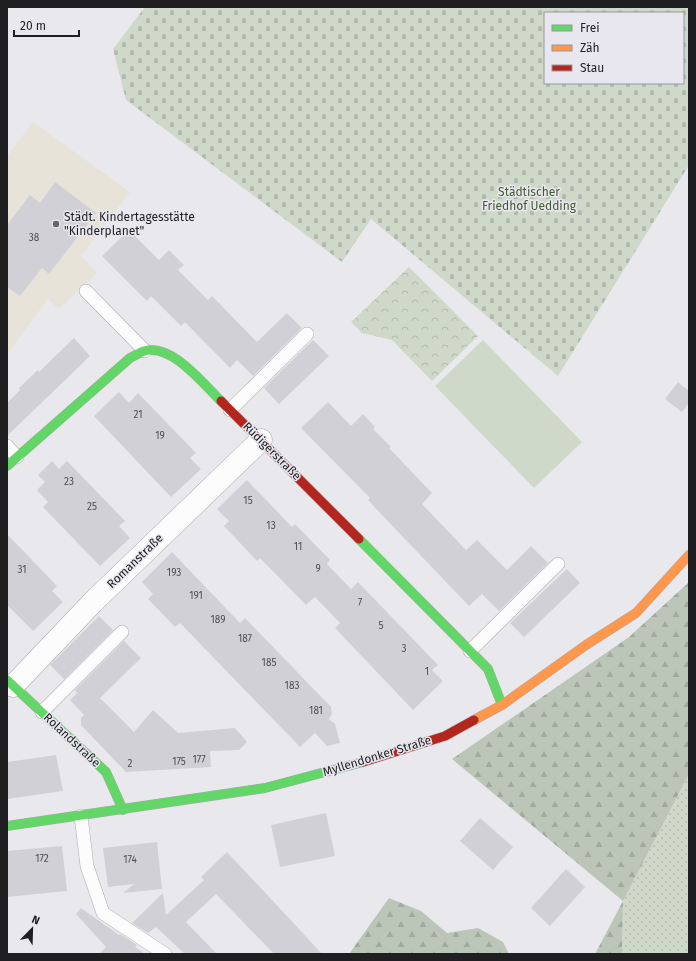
<svg xmlns="http://www.w3.org/2000/svg" width="696" height="961" viewBox="0 0 696 961" font-family="'Fira Sans',sans-serif">
<style>
.education{fill:#e8e3d9}
.grass{fill:url(#grass-dots)}
.forest{fill:url(#forest-firs)}
.cemetery{fill:url(#cemetery-stones);fill-rule:evenodd}
.park{fill:url(#park-crowns)}
.pitch{fill:#cfd9ca}
.building{fill:#d1d0d7}
.lines{fill:none;stroke-linecap:round;stroke-linejoin:round}
.lane-casing{stroke:#acabaf;stroke-width:14}
.street-casing{stroke:#acabaf;stroke-width:23}
.fast-casing{stroke:#acabaf;stroke-width:10}
.slow-casing{stroke:#acabaf;stroke-width:10}
.jam-casing{stroke:#acabaf;stroke-width:10}
.lane{stroke:#fcfcfc;stroke-width:13}
.street{stroke:#fcfcfc;stroke-width:22}
.fast{stroke:#63d668;stroke-width:9}
.slow{stroke:#ff974d;stroke-width:9}
.jam{stroke:#b3261e;stroke-width:9}
.poi-dot{fill:#666568;stroke:#e8e7ef;stroke-width:1.5}
.labels{text-anchor:middle;dominant-baseline:central;stroke-width:3;stroke-linejoin:round;paint-order:stroke}
.number-label{font-size:10px;fill:#504e52}
.park-label{font-size:12px;fill:#425d2f;stroke:#e8e7ef}
.poi-label{font-size:12px;fill:#1f1e21;stroke:#e8e7ef;text-anchor:start}
.street-label{font-size:12px;fill:#1f1e21;stroke:#e8e7ef}
</style>
<defs>
<pattern id="grass-dots" width="8" height="8" patternUnits="userSpaceOnUse"><rect width="8" height="8" fill="#cfd9ca"/><path d="M2 2h.1M6 6h.1" fill="none" stroke="#b1baad" stroke-width="1.8" stroke-linecap="round"/></pattern>
<pattern id="forest-firs" width="22" height="20" patternUnits="userSpaceOnUse"><rect width="22" height="20" fill="#bcc6b8"/><path d="M5 1l3.5 6h-7zM16 11l3.5 6h-7z" fill="#a1aa9e"/></pattern>
<pattern id="cemetery-stones" width="16" height="16" patternUnits="userSpaceOnUse"><rect width="16" height="16" fill="#cfd9ca"/><path d="M2 7V4a2 2 0 0 1 4 0v3zM10 15v-3a2 2 0 0 1 4 0v3z" fill="#b1baad"/></pattern>
<pattern id="park-crowns" width="20" height="18" patternUnits="userSpaceOnUse"><rect width="20" height="18" fill="#cfd9ca"/><path d="M2 6a3 3 0 1 1 6 0M12 15a3 3 0 1 1 6 0" fill="none" stroke="#b1baad"/></pattern>
</defs>
<rect width="100%" height="100%" fill="#e9e9ed"/>
<!-- education -->
<polygon class="education" points="33,122 130,192 81,256 97,273 59,309 48,299 7,354 7,156"/>
<!-- grass -->
<polygon class="grass" points="689,774 689,954 622,954 623,901"/>
<!-- forest -->
<g class="forest">
<polygon points="689,582 689,774 623,901 622,954 595,954 623,901 452,759 629,637"/>
<polygon points="389,898 421,911 447,933 478,928 503,942 509,954 349,954"/>
</g>
<!-- cemetery -->
<path class="cemetery" d="M145 7H689V165L558 376 371 219 342 262 126 100 113 49ZM545 13H683V83H545Z"/>
<!-- park -->
<polygon class="park" points="409,267 478,336 432,381 392,340 362,333 351,322"/>
<!-- pitch -->
<polygon class="pitch" points="483,340 582,442 534,488 435,386"/>
<!-- building -->
<g class="building">
<polygon points="55,182 96,213 49,274 42,268 20,296 7,287 7,225 30,195 40,203"/>
<polygon points="129,230 159,260 169,250 184,265 178,270 208,300 212,296 257,342 287,313 302,328 253,376 237,360 230,368 185,322 181,326 151,296 147,301 102,256"/>
<polygon points="74,338 90,356 7,436 7,403 20,390 19,388 38,370 39,372"/>
<polygon points="313,340 329,356 279,404 264,388"/>
<polygon points="678,382 689,391 689,403 682,412 665,399"/>
<polygon points="119,392 129,403 138,393 196,453 190,458 201,469 171,497 94,416"/>
<polygon points="328,402 351,426 363,414 375,427 373,429 391,447 389,448 432,493 422,504 466,550 477,540 507,570 531,546 548,563 499,611 482,594 469,606 381,514 368,500 370,498 301,428"/>
<polygon points="52,461 59,469 67,461 125,521 119,526 130,538 100,566 43,507 48,502 37,490 45,482 38,475"/>
<polygon points="247,480 292,527 295,524 330,560 327,564 351,589 358,582 438,665 432,670 443,681 413,710 335,628 340,623 315,597 306,605 260,558 257,561 224,526 229,521 217,509"/>
<polygon points="7,534 57,586 52,591 63,602 33,631 7,605"/>
<polygon points="172,552 240,623 245,618 331,707 332,714 329,719 335,724 340,743 327,746 315,733 300,747 180,623 175,627 148,599 153,594 142,582"/>
<polygon points="567,569 580,583 524,637 510,623"/>
<polygon points="99,616 113,630 64,679 50,665"/>
<polygon points="124,641 141,658 100,698 134,732 153,710 178,733 235,728 247,742 239,750 210,751 211,767 126,772 81,725 81,718 84,715 70,700 77,693 75,690"/>
<polygon points="56,755 63,791 7,799 7,762"/>
<polygon points="326,813 335,856 280,867 271,825"/>
<polygon points="480,818 513,847 493,870 460,841"/>
<polygon points="157,842 162,889 123,893 134,884 108,887 103,848"/>
<polygon points="62,846 67,891 7,897 7,851"/>
<polygon points="227,852 287,916 322,954 274,954 216,894 186,922 217,954 185,954 156,927 148,933 132,923 163,893 166,915 204,880 201,877"/>
<polygon points="566,869 585,887 550,926 531,908"/>
<polygon points="81,908 119,935 120,934 137,945 135,947 145,954 99,954 106,947 76,914"/>
</g>
<g class="lines">
<defs>
<g id="lane">
<polyline points="86,291 145,351"/>
<polyline points="230,410 307,334"/>
<polyline points="7,446 17,457"/>
<polyline points="470,651 558,564"/>
<polyline points="42,712 122,632"/>
<polyline points="81,816 87,866 103,913 165,954"/>
</g>
<polyline id="street" points="13,686 93,602 261,440"/>
<g id="fast">
<path d="M7 466 130 358C134 356 139 353 144 351 172 343 203 384 221 401"/>
<polyline points="359,539 488,669 502,705"/>
<polyline points="7,680 106,772 123,810"/>
<polyline points="7,826 265,788 363,762"/>
</g>
<polyline id="slow" points="474,720 502,705 586,645 636,613 689,555"/>
<g id="jam">
<polyline points="221,401 359,539"/>
<polyline points="363,762 445,736 474,720"/>
</g>
</defs>
<!-- lane casing -->
<use href="#lane" class="lane-casing"/>
<!-- street casing -->
<use href="#street" class="street-casing"/>
<!-- fast casing -->
<use href="#fast" class="fast-casing"/>
<!-- slow casing -->
<use href="#slow" class="slow-casing"/>
<!-- jam casing -->
<use href="#jam" class="jam-casing"/>
<!-- lane -->
<use href="#lane" class="lane"/>
<!-- street -->
<use href="#street" class="street"/>
<!-- fast -->
<use href="#fast" class="fast"/>
<!-- slow -->
<use href="#slow" class="slow"/>
<!-- jam -->
<use href="#jam" class="jam"/>
</g>
<!-- markers -->
<circle class="poi-dot" cx="56" cy="224" r="4"/>
<g class="labels">
<!-- number labels -->
<g class="number-label">
<text x="34" y="238">38</text>
<text x="138" y="415">21</text>
<text x="160" y="436">19</text>
<text x="69" y="482">23</text>
<text x="248" y="501">15</text>
<text x="92" y="507">25</text>
<text x="271" y="526">13</text>
<text x="298" y="547">11</text>
<text x="318" y="569">9</text>
<text x="22" y="570">31</text>
<text x="174" y="573">193</text>
<text x="196" y="596">191</text>
<text x="360" y="603">7</text>
<text x="218" y="620">189</text>
<text x="381" y="626">5</text>
<text x="245" y="639">187</text>
<text x="404" y="649">3</text>
<text x="269" y="663">185</text>
<text x="427" y="672">1</text>
<text x="292" y="686">183</text>
<text x="316" y="711">181</text>
<text x="199" y="760">177</text>
<text x="179" y="762">175</text>
<text x="130" y="764">2</text>
<text x="42" y="859">172</text>
<text x="130" y="860">174</text>
</g>
<!-- park labels -->
<g class="park-label">
<text x="529" y="192">Städtischer<tspan x="529" dy="14">Friedhof Uedding</tspan></text>
</g>
<!-- poi labels -->
<g class="poi-label">
<text x="64" y="217">Städt. Kindertagesstätte<tspan x="64" dy="14">"Kinderplanet"</tspan></text>
</g>
<!-- street labels -->
<g class="street-label">
<text transform="translate(272 451) rotate(45)">Rüdigerstraße</text>
<text transform="translate(135 561) rotate(-44)">Romanstraße</text>
<text transform="translate(72 740) rotate(43)">Rolandstraße</text>
<text transform="translate(377 756) rotate(-17)">Myllendonker Straße</text>
</g>
</g>
<!-- border -->
<rect width="696" height="961" fill="none" stroke="#1f1e21" stroke-width="16"/>
<!-- legend -->
<rect x="544" y="12" width="140" height="72" fill="#e8e7ef" stroke="#98979d"/>
<rect x="552" y="25" width="20" height="6" fill="#63d668" stroke="#98979d"/>
<text x="580" y="32" font-size="12" fill="#1f1e21">Frei</text>
<rect x="552" y="45" width="20" height="6" fill="#ff974d" stroke="#98979d"/>
<text x="580" y="52" font-size="12" fill="#1f1e21">Zäh</text>
<rect x="552" y="65" width="20" height="6" fill="#b3261e" stroke="#98979d"/>
<text x="580" y="72" font-size="12" fill="#1f1e21">Stau</text>
<!-- north arrow -->
<g transform="translate(32 929) rotate(23)" stroke="#e8e7ef" stroke-width="3" paint-order="stroke">
<path d="M0-3L7 15L0 10L-7 15Z" fill="#1f1e21"/>
<text y="-6" font-size="11" font-weight="bold" text-anchor="middle" fill="#1f1e21">N</text>
</g>
<!-- scale -->
<path d="M14 30v6h65v-6" fill="none" stroke="#1f1e21" stroke-width="2"/>
<text x="20" y="30" font-size="12" fill="#1f1e21" stroke="#e8e7ef" stroke-width="3" paint-order="stroke">20 m</text>
</svg>
